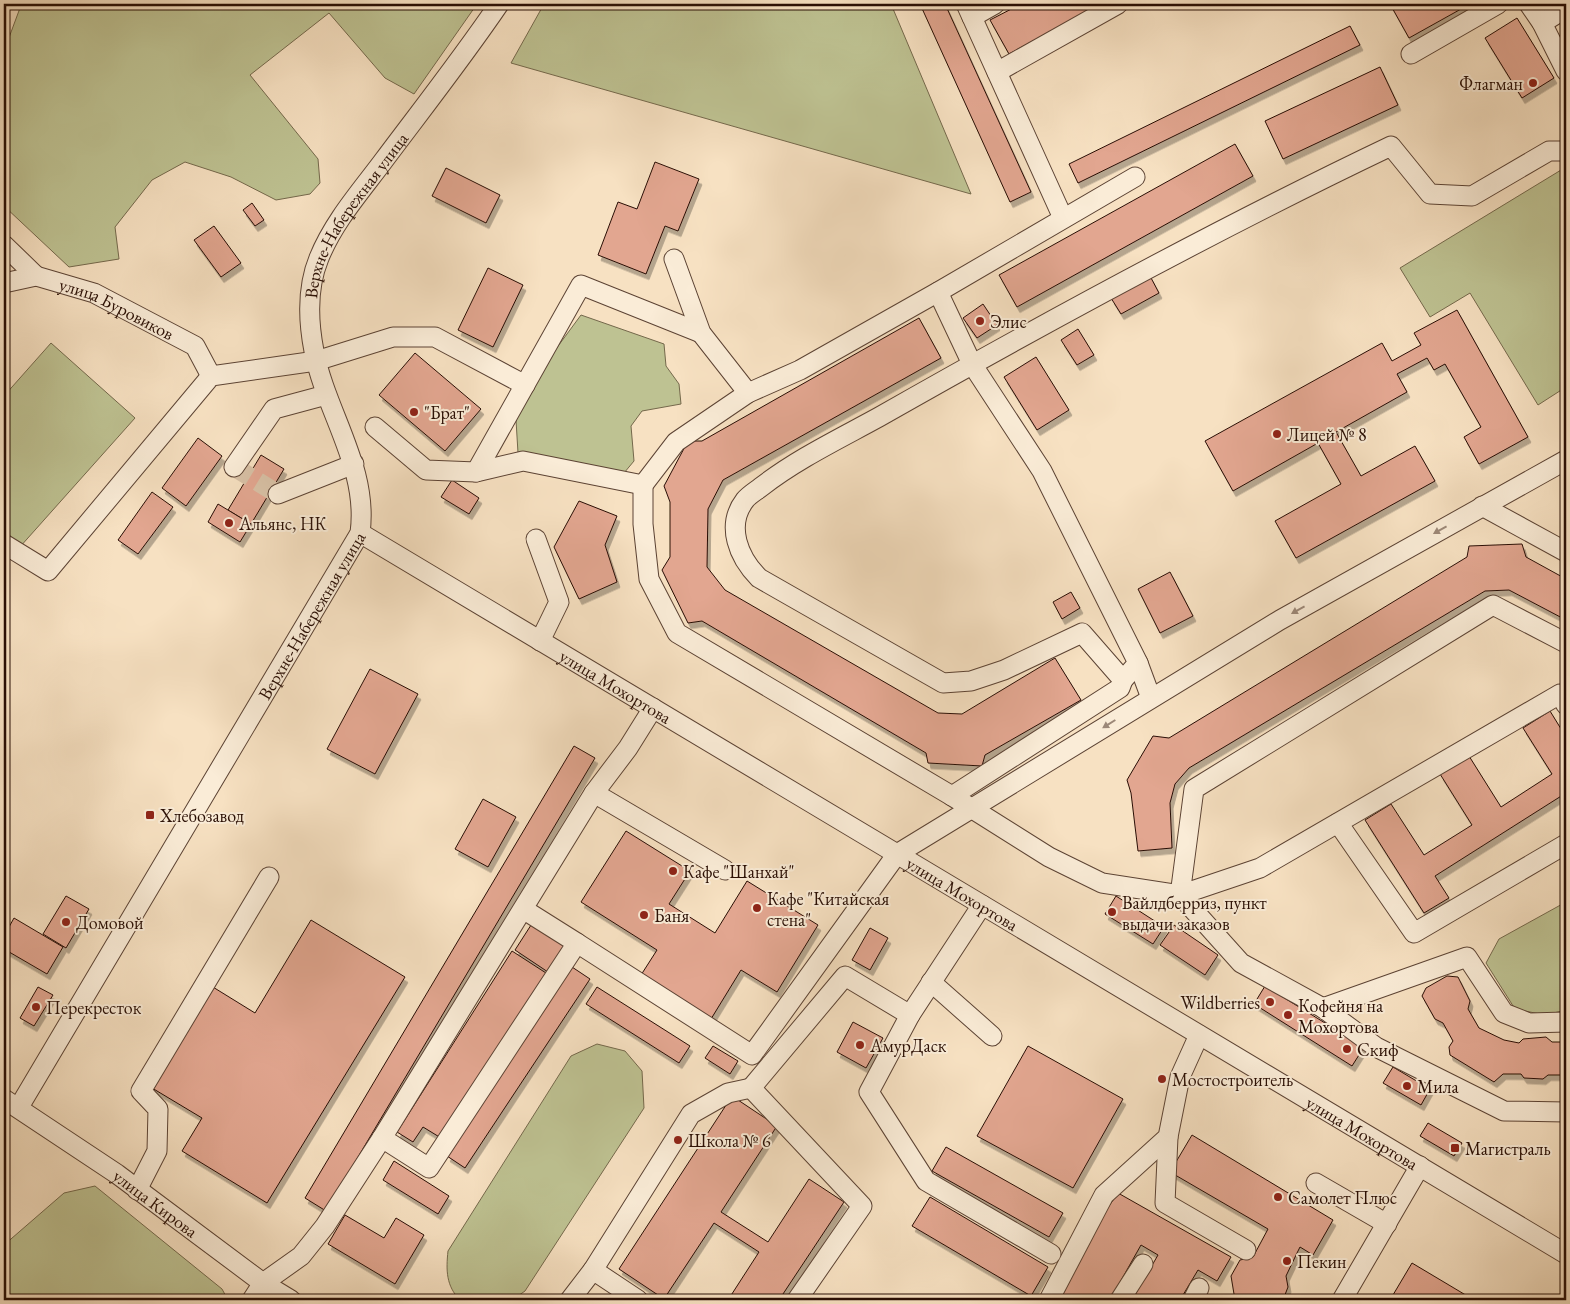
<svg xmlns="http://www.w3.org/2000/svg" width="1570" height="1304" viewBox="0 0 1570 1304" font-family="'EB Garamond',serif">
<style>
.green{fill:#bec292;stroke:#74684b}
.building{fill:#e2a690;stroke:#290e04;filter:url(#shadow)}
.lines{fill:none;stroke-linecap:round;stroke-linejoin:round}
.minor-tunnel{stroke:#d8c1a6;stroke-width:19;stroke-dasharray:19 9;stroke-linecap:butt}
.minor-casing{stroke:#5c4334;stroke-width:21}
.minor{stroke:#faecd7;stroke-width:19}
.oneway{fill:#9c8878}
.poi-dot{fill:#8f2418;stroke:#faecd7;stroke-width:2}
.labels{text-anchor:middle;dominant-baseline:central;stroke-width:4;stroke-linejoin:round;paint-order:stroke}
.poi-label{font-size:18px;fill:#290e04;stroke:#faecd7;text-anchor:start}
.street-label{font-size:18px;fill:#290e04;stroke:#faecd7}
</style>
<defs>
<filter id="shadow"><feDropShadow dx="3" dy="5.5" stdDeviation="0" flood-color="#0004"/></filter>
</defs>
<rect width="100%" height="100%" fill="#f7e1c2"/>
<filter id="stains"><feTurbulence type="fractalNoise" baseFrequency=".004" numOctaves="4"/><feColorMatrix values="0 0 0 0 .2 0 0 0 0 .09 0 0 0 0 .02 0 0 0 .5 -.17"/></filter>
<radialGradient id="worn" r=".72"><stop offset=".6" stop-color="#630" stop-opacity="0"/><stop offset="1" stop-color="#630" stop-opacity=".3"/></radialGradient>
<!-- green -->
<g class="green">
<polygon points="19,4 477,4 414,94 385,78 329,13 250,75 318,159 320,183 310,194 276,200 231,177 185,162 152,180 115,227 119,259 69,267 4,206 4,51 20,8"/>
<polygon points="544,4 891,4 971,194 511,63"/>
<polygon points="1566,167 1566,387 1538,405 1470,293 1430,317 1400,268"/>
<polygon points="581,315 664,344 666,366 679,384 681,404 642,411 631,426 634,461 624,473 518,453 516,420 547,361"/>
<polygon points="51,343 135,418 19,548 4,535 4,396"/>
<polygon points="1566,902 1566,1010 1545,1015 1515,1009 1486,963 1499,939"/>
<path d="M597 1044 625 1051 642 1071 644 1108 525 1291 512 1300H460C446 1286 446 1270 448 1251L571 1056Z"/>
<polygon points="95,1186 222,1289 228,1300 4,1300 4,1245 64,1193"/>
</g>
<!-- building -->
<g class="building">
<polygon points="920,4 945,4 1031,192 1010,202"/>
<polygon points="1021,4 1101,4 1009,54 990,20"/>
<polygon points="1390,4 1470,4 1409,38"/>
<polygon points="1517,18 1554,78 1522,98 1485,38"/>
<polygon points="1350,26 1360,45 1078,183 1069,164"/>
<polygon points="1380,67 1398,105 1283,159 1265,121"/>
<polygon points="1235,144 1253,176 1017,307 999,275"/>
<polygon points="655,162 699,179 678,231 665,226 646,274 598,255 618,202 637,209"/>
<polygon points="446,168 500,195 486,223 432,196"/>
<polygon points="252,203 264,220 255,226 243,210"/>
<polygon points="214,226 241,263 221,277 194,240"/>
<polygon points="488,268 523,285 493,347 458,330"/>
<polygon points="1150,276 1159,293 1121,314 1111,298"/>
<polygon points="983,304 997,325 977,338 963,318"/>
<polygon points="1457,310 1528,437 1479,464 1464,437 1481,427 1445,364 1434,370 1427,358 1397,374 1407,392 1336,432 1361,476 1415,446 1435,481 1296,558 1275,521 1341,484 1318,443 1233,491 1205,441 1382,343 1392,361 1421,345 1414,333"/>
<polygon points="919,318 941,358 723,480 708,509 707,567 725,590 938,713 962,714 1055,658 1081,700 985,755 982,766 928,763 926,753 702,621 688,623 662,570 670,557 670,502 664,486 688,441 702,441"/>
<polygon points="1078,329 1094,355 1077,365 1061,340"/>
<polygon points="415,353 481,409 445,451 379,395"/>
<polygon points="1036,357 1069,410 1037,430 1004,377"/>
<polygon points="198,438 222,456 186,506 162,488"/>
<polygon points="261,455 284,469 251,524 228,510"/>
<polygon points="452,480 479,498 469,514 441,497"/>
<polygon points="152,492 173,507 138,554 118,540"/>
<polygon points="579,501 617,516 605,545 617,582 579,599 554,547"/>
<polygon points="218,504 251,524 240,542 208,522"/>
<polygon points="1522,544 1526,557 1566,579 1566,620 1509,590 1485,591 1189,768 1175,784 1170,803 1172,848 1138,851 1131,793 1127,780 1153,736 1169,738 1467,557 1469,546"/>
<polygon points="1170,572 1193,616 1160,633 1138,589"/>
<polygon points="1071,592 1080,608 1062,619 1053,602"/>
<polygon points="370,669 418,694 375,774 327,749"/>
<polygon points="1550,711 1566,737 1566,793 1435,876 1449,898 1424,913 1365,820 1391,804 1424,855 1472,825 1440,774 1469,756 1501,807 1552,774 1523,728"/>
<polygon points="574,746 595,758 326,1211 305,1198"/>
<polygon points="483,799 516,817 488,867 455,849"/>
<polygon points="626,831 690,871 669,904 715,933 747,881 818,925 777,992 741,970 711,1019 641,975 657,950 581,902"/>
<polygon points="66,896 89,909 66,948 43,934"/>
<polygon points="1116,896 1164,927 1153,944 1105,914"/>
<polygon points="14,918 63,947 47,974 4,949 4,936"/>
<polygon points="311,920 405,977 267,1203 182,1151 202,1118 147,1085 208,984 255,1013"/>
<polygon points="533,922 566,943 548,972 515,950"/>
<polygon points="1174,925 1218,955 1205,975 1160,945"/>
<polygon points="870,928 888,938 870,970 852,960"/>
<polygon points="512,951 546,973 441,1138 423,1127 413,1142 397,1132"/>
<polygon points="572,967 590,979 465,1168 447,1156"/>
<polygon points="1447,976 1458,977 1470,1001 1468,1009 1479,1028 1504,1040 1519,1043 1523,1039 1546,1037 1552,1042 1566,1042 1566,1075 1548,1075 1543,1079 1524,1078 1521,1074 1503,1074 1494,1082 1450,1055 1449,1047 1453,1041 1443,1023 1435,1019 1422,996 1426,988"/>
<polygon points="1265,986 1364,1047 1352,1066 1254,1004"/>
<polygon points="38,987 53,995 34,1026 20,1018"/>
<polygon points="597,987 690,1046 679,1063 586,1004"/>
<polygon points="853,1022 883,1038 866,1068 837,1052"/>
<polygon points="713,1046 738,1061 730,1074 705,1058"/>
<polygon points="1028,1046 1123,1099 1073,1188 977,1136"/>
<polygon points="1393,1067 1430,1089 1421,1105 1383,1083"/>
<polygon points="732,1096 777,1126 721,1212 768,1242 809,1179 844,1202 779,1300 728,1300 759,1252 714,1223 664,1299 619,1269"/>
<polygon points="1428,1123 1462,1143 1454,1156 1420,1136"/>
<polygon points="1192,1135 1333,1220 1313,1255 1300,1247 1297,1253 1286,1276 1288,1287 1283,1300 1235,1300 1231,1276 1240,1260 1253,1257 1268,1229 1170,1172"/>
<polygon points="946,1147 1063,1213 1049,1237 932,1171"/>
<polygon points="394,1161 449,1196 438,1214 383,1180"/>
<polygon points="1118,1193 1231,1257 1217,1281 1198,1270 1180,1300 1132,1300 1158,1255 1141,1245 1110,1300 1057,1300 1072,1259"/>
<polygon points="930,1197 1048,1267 1031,1296 912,1226"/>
<polygon points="345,1215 384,1238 396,1218 424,1235 395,1284 328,1244"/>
<polygon points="1412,1263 1469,1297 1467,1300 1390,1300"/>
</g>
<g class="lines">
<!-- minor-tunnel -->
<polyline class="minor-tunnel" points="234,467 278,494"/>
<defs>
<g id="minor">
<polyline points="966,4 1063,218"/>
<polyline points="1529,4 1542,23 1566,71"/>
<polyline points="972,17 995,4"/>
<polyline points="1542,23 1566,8"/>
<polyline points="1411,54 1498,4"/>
<polyline points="997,72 1118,4"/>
<polyline points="4,245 36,276"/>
<polyline points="674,259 701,333 748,393"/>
<path id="s1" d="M4 283 36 276 94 293 195 346 211 376"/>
<polyline points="938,292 972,364 1042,471 1138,663 1123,680 1120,688 952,796 1049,857 1102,883 1180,895 1241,963 1323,1008 1376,1047 1504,1111 1566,1112"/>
<polyline points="375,427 426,470 476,472 523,461 643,485 676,442 748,393 800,370 938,292 1135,177"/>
<polyline points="234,467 274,409 326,395"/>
<polyline points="476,472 581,285 701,333"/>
<polyline points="643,485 643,524 649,579 677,633 952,796"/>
<polyline points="278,494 354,464"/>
<polyline points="1482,506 1566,552"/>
<path id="s2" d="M360 533 1566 1254"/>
<polyline points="536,539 559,602 540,641"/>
<polyline points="4,544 48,571 211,376 316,361 393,337 435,337 525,385"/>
<polyline points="1566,643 1493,605 1194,789 1180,895 1260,868 1560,694 1566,705"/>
<polyline points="1138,663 1151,698"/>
<path d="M1123 680 1082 633 1004 670 971 681 943 683 759 578C739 558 725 526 745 500 749 495 756 491 761 487 797 459 839 439 879 417 1046 322 1217 229 1391 146L1430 194 1472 196 1549 151H1566"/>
<polyline points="653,708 628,748 594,793 725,870"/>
<polyline points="1338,823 1414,933 1566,844"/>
<polyline points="523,909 577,943 429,1168 382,1138 594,793"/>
<polyline points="577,943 752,1055 897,854 1280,620 1566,460"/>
<polyline points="931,982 992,1036"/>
<polyline points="1323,1008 1467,957 1504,1013 1529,1023 1566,1022"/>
<polyline points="910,1015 869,1092 926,1181 1051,1254"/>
<path id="s3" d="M4 1099 117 1174 263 1283 291 1300"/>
<path id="s4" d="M19 1107 360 533C369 468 326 413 314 351 308 320 307 287 319 258 334 221 361 191 384 160 423 108 463 57 499 4"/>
<polyline points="1168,1137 1165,1203 1246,1250"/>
<polyline points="1316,1183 1387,1224"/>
<polyline points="137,1190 157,1151 158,1109 141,1091 269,877"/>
<polyline points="593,1270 691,1114 728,1093 751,1088"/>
<polyline points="252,1300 263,1283 301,1256 325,1226 382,1138"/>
<polyline points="570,1300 593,1270 638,1300"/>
<polyline points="797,1300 862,1206 751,1088 845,976 910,1015 982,905"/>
<polyline points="1049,1300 1104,1195 1168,1137 1180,1077 1199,1035"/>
<polyline points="1120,1300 1143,1264"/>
<polyline points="1193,1300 1199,1288"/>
<polyline points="1342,1300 1420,1166"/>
</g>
</defs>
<!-- minor casing -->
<use href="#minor" class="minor-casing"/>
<!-- minor -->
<use href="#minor" class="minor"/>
</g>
<!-- one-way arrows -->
<defs><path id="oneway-solid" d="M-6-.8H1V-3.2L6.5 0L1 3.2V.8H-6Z" transform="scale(1.25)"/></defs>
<g class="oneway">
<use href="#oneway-solid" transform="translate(1440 530) rotate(151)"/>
<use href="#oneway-solid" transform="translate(1298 610) rotate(151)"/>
<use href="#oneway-solid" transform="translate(1109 724) rotate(148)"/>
</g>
<!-- markers -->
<g class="poi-dot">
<circle cx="1533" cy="83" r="5"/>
<circle cx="980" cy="321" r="5"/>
<circle cx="414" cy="412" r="5"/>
<circle cx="1277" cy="434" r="5"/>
<circle cx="229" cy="523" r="5"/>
<rect x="145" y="810" width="10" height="10" rx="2.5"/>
<circle cx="673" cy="871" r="5"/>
<circle cx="757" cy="908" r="5"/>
<circle cx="1112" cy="912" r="5"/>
<circle cx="644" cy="915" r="5"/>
<circle cx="66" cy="922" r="5"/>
<circle cx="1270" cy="1002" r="5"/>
<circle cx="36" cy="1007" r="5"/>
<circle cx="1288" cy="1015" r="5"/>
<circle cx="860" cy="1045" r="5"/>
<circle cx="1347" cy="1049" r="5"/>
<circle cx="1162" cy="1079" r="5"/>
<circle cx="1407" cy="1086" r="5"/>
<circle cx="678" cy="1140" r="5"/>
<rect x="1450" y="1143" width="10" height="10" rx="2.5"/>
<circle cx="1278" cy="1197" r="5"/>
<circle cx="1287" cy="1261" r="5"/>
</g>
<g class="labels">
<!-- poi labels -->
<g class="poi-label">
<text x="1523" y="83" text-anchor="end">Флагман</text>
<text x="990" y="321">Элис</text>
<text x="424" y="412">"Брат"</text>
<text x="1287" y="434">Лицей № 8</text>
<text x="239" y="523">Альянс, НК</text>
<text x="160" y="815">Хлебозавод</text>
<text x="683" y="871">Кафе "Шанхай"</text>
<text x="767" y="898">Кафе "Китайская<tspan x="767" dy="21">стена"</tspan></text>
<text x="1122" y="902">Вайлдберриз, пункт<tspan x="1122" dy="21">выдачи заказов</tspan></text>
<text x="654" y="915">Баня</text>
<text x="76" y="922">Домовой</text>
<text x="1260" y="1002" text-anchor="end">Wildberries</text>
<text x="1298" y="1005">Кофейня на<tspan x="1298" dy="21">Мохортова</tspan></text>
<text x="46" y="1007">Перекресток</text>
<text x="870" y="1045">АмурДаск</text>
<text x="1357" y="1049">Скиф</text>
<text x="1172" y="1079">Мостостроитель</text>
<text x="1417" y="1086">Мила</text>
<text x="688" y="1140">Школа № 6</text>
<text x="1465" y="1148">Магистраль</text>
<text x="1288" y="1197">Самолет Плюс</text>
<text x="1297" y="1261">Пекин</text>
</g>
<!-- street labels -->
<g class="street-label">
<text stroke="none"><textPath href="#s4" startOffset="1006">Верхне-Набережная улица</textPath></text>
<text stroke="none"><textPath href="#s1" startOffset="120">улица Буровиков</textPath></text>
<text stroke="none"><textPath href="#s4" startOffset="572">Верхне-Набережная улица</textPath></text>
<text stroke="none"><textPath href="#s2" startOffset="298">улица Мохортова</textPath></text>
<text stroke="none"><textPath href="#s2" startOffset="702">улица Мохортова</textPath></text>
<text stroke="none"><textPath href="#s2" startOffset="1168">улица Мохортова</textPath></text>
<text stroke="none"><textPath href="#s3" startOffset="184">улица Кирова</textPath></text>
</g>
</g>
<!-- margin -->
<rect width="1570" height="1304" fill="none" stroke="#f7e1c2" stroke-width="20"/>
<rect x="5" y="5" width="1560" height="1294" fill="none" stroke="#290e04" stroke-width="2.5"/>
<rect x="10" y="10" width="1550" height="1284" fill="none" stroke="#290e04"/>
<rect width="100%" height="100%" filter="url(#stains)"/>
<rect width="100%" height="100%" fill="url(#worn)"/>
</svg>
